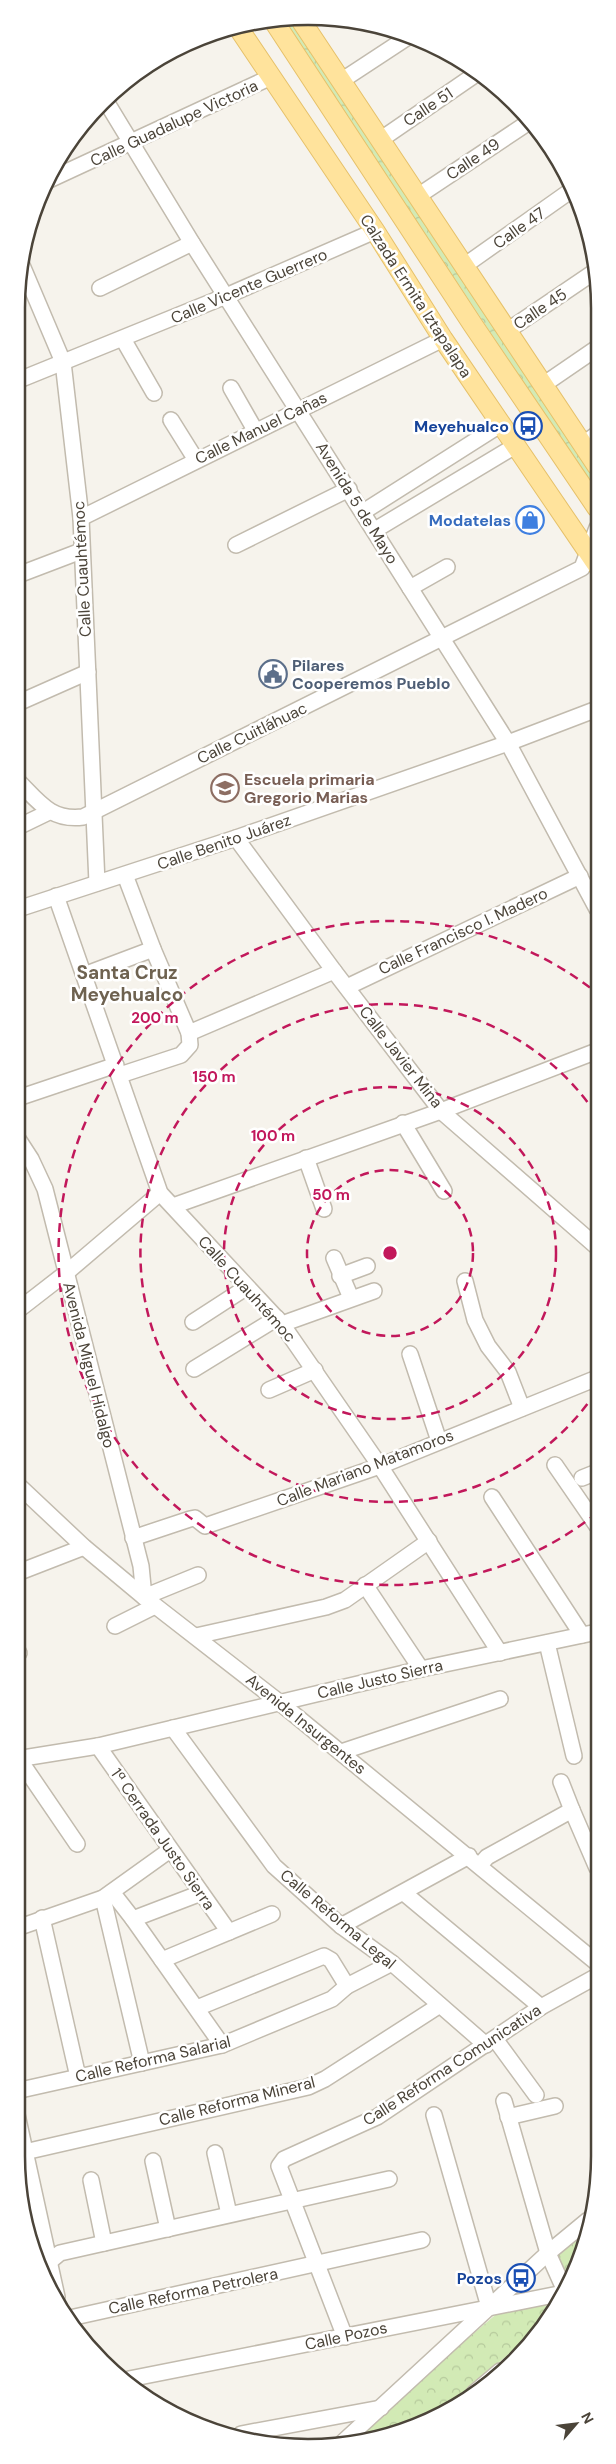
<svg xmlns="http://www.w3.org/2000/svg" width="616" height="2464" viewBox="0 0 616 2464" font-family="'DM Sans',sans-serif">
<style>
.park{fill:url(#park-crowns)}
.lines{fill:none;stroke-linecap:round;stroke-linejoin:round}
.minor-casing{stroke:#c2bbae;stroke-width:18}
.major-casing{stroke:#e6c16a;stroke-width:21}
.minor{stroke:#fff;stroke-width:15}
.major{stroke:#ffe39c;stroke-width:19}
.ring{fill:none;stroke:#c2185b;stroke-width:2.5;stroke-dasharray:9 6}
.labels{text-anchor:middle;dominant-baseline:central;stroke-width:5;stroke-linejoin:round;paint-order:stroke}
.street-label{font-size:16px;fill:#4b4439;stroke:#fff}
.transit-label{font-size:16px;font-weight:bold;fill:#164399;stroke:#fff;text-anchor:end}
.shop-label{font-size:16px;font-weight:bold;fill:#366cbe;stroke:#fff;text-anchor:end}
.service-label{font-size:16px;font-weight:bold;fill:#4e5e75;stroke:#fff;text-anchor:start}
.education-label{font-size:16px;font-weight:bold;fill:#785e54;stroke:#fff;text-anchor:start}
.quarter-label{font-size:19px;font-weight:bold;fill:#6e6250;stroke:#fff}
.rim{fill:none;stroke:#4b4439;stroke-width:2.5}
.centre{fill:#c2185b;stroke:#fff;stroke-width:2.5}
.ring-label{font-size:15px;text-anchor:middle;font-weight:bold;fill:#c2185b;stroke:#fff;stroke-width:5;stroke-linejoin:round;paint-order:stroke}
</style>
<defs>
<pattern id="park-crowns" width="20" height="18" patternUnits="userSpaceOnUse" patternTransform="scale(1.25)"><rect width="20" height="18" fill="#d2eab5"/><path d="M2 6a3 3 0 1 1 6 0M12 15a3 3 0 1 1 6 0" fill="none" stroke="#b6ca9c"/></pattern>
</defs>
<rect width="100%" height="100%" fill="#f6f3ec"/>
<!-- park -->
<g class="park">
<polygon points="294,22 597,479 597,493 285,23"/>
<polygon points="584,2234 568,2281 556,2256"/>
<polygon points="551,2303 556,2307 535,2331 450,2405 384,2438 347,2441 500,2311"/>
</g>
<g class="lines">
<defs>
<g id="minor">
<polyline points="341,81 408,37"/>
<polyline points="107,103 192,243 508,743 597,909"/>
<polyline points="380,140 476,74"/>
<polyline points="49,180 271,77"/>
<polyline points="418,196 529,122"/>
<polyline points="21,263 63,362 81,518 97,883"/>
<polyline points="464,266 573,189"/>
<polyline points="100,288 192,243"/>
<polyline points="507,331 597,270"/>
<polyline points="123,339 154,393"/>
<polyline points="19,380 226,296 375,231"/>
<polyline points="543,385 597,348"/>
<polyline points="231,388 255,430"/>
<polyline points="171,420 196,460"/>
<polyline points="583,444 597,434"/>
<polyline points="363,512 500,425"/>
<polyline points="81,518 443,339"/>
<polyline points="375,530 515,446"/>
<polyline points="236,545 349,489"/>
<polyline points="18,575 81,551"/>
<polyline points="410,588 447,567"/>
<polyline points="18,703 88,672"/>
<path d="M18 781C39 802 51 821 83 817L582 568 597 528"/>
<polyline points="18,827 49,812"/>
<polyline points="236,838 334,971 441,1111 597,1247"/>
<polyline points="125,875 153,949 189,1033"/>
<polyline points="56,896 160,1193 282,1324 380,1466 500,1653"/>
<polyline points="18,909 236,838 508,743 597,709"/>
<polyline points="84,975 153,949"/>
<polyline points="347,987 580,876"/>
<polyline points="120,1075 181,1055 190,1045 189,1033 334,971"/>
<polyline points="18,1098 116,1065"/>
<polyline points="403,1123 444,1191"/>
<polyline points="18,1139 31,1159 45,1189 141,1566 144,1597 198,1575"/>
<polyline points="306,1158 324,1209"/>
<polyline points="173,1206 441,1111 597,1051"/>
<polyline points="334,1258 351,1298"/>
<polyline points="340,1276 367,1266"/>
<polyline points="465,1281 475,1320 488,1346 508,1372 522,1408"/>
<polyline points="17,1311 66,1273 160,1193"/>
<polyline points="193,1322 247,1287"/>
<polyline points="282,1324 374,1291"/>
<polyline points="410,1354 439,1441"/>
<polyline points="194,1369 277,1318"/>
<polyline points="269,1390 315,1370"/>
<polyline points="555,1465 597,1526"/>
<polyline points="582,1478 597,1472"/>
<polyline points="17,1484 84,1547 144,1597 279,1702 597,1963"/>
<polyline points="492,1497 582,1635"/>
<polyline points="133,1538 190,1519 195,1518 205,1526 380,1466 597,1378"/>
<polyline points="17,1573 84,1547"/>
<polyline points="365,1585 421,1669"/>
<polyline points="115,1626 155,1606"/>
<polyline points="196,1636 326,1607 345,1600 429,1541"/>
<polyline points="547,1643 574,1756"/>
<polyline points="17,1650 19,1653"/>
<polyline points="173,1728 274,1866 341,1926 392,1963 486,2045"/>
<polyline points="98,1746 229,1932"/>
<polyline points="341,1752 500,1699"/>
<polyline points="17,1759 98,1746 421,1669 597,1632"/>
<polyline points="19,1759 77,1844"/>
<polyline points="561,1782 572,1810"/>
<polyline points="480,1865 487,1857 572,1810 597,1868"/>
<polyline points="112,1892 133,1919 222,2045"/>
<polyline points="404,1893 541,2007"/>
<polyline points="103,1898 142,2063"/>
<polyline points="42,1918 78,2077"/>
<polyline points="133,1919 201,1893"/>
<polyline points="341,1926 469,1856"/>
<polyline points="17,1928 103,1898 170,1850"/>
<polyline points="162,1960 272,1914"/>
<polyline points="197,2008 324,1956 331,1960 347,1986"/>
<polyline points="495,2039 536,2095"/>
<polyline points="16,2091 222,2045 332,1999 347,1986 392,1963"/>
<polyline points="504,2101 548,2253 565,2291"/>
<polyline points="16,2110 57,2297"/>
<polyline points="434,2115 489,2307"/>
<polyline points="508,2117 555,2106"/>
<polyline points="215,2153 229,2214"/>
<polyline points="16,2154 308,2087 325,2079 440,2005"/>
<polyline points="153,2161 168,2229"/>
<polyline points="91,2180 104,2243"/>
<polyline points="38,2266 49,2262 60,2253 389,2179"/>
<polyline points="70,2318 422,2240"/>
<polyline points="345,2337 279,2166 284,2159 377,2117 541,2007 597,1976"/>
<polyline points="129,2379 564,2293"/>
<polyline points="474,2393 500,2371"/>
<polyline points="241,2434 381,2408"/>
<polyline points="343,2442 548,2253 588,2220"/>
</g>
<g id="major">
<polyline points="302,22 597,466"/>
<polyline points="275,23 473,325 597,508"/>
<polyline points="237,26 375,231 443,339 597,565"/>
</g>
</defs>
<!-- minor casing -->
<use href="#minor" class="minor-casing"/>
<!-- major casing -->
<use href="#major" class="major-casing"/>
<!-- minor -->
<use href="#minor" class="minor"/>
<!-- major -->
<use href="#major" class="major"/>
</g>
<!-- distance rings -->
<g class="ring">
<circle cx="390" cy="1253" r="83"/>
<circle cx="390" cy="1253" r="166"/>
<path d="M596 1392A249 249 0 1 1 596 1114"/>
<path d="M597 1513A332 332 0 1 1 597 993"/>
</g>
<!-- icons -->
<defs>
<symbol id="bus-ring" viewBox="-11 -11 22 22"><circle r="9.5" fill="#fff" stroke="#1a4fb4" stroke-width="1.5"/><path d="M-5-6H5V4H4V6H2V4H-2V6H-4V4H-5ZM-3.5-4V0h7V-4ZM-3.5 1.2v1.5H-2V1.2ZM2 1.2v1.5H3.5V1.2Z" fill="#1a4fb4"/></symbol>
<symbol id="shop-ring" viewBox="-11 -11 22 22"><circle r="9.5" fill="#fff" stroke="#3f7fe0" stroke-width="1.5"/><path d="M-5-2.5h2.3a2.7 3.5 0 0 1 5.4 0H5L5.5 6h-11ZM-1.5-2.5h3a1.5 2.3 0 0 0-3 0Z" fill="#3f7fe0"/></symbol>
<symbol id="civic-ring" viewBox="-11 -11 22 22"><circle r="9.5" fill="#fff" stroke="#5c6f8a" stroke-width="1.5"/><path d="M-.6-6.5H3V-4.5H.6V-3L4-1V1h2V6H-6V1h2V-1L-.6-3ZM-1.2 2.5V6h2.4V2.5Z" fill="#5c6f8a"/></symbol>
<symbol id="school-ring" viewBox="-11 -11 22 22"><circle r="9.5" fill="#fff" stroke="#8d6e63" stroke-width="1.5"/><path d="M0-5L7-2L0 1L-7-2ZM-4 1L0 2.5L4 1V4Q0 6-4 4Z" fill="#8d6e63"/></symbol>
</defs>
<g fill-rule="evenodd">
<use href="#bus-ring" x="512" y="410" width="32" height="32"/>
<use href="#shop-ring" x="514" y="504" width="32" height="32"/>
<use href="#civic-ring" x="257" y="658" width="32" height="32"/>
<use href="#school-ring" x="209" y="772" width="32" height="32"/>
<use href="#bus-ring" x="505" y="2262" width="32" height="32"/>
</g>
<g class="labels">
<!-- street labels -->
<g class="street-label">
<text transform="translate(428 107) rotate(-34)">Calle 51</text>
<text transform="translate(174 123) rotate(-25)">Calle Guadalupe Victoria</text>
<text transform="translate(473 159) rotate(-34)">Calle 49</text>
<text transform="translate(519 228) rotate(-35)">Calle 47</text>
<text transform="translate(249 286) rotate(-23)">Calle Vicente Guerrero</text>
<text transform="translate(416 296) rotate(57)">Calzada Ermita Iztapalapa</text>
<text transform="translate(540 309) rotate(-34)">Calle 45</text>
<text transform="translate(261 428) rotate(-26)">Calle Manuel Cañas</text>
<text transform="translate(357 503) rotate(58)">Avenida 5 de Mayo</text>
<text transform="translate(82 569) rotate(-93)">Calle Cuauhtémoc</text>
<text transform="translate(252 733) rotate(-26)">Calle Cuitláhuac</text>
<text transform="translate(224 842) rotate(-19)">Calle Benito Juárez</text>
<text transform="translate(463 931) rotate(-25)">Calle Francisco I. Madero</text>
<text transform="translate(401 1057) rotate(52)">Calle Javier Mina</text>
<text transform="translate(247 1289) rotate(48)">Calle Cuauhtémoc</text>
<text transform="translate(89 1365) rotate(76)">Avenida Miguel Hidalgo</text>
<text transform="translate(365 1468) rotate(-21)">Calle Mariano Matamoros</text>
<text transform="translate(380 1679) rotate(-13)">Calle Justo Sierra</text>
<text transform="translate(306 1724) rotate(39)">Avenida Insurgentes</text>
<text transform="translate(163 1839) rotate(55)">1ª Cerrada Justo Sierra</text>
<text transform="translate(338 1919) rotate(40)">Calle Reforma Legal</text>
<text transform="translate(153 2059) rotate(-13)">Calle Reforma Salarial</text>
<text transform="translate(452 2065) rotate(-33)">Calle Reforma Comunicativa</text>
<text transform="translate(237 2101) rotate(-14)">Calle Reforma Mineral</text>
<text transform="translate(193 2291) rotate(-12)">Calle Reforma Petrolera</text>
<text transform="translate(346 2336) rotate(-12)">Calle Pozos</text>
</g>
<!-- transit labels -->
<g class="transit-label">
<text x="509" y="426">Meyehualco</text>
<text x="502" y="2278">Pozos</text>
</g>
<!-- shop labels -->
<g class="shop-label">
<text x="511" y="520">Modatelas</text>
</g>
<!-- service labels -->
<g class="service-label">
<text x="292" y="665">Pilares<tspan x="292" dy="18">Cooperemos Pueblo</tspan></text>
</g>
<!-- education labels -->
<g class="education-label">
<text x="244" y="779">Escuela primaria<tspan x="244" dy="18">Gregorio Marias</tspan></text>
</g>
<!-- quarter labels -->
<g class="quarter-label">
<text x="127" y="972">Santa Cruz<tspan x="127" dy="22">Meyehualco</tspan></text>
</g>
</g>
<!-- crop -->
<path d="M0 0H616V2464H0ZM308 25H308A283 283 0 0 1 591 308V2156A283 283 0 0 1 308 2439H308A283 283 0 0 1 25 2156V308A283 283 0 0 1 308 25Z" fill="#fff" fill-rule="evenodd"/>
<path class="rim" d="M308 25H308A283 283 0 0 1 591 308V2156A283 283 0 0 1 308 2439H308A283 283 0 0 1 25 2156V308A283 283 0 0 1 308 25Z"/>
<circle cx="390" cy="1253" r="8" class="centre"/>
<g class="ring-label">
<text x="155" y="1023">200 m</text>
<text x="214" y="1082">150 m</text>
<text x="273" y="1141">100 m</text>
<text x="331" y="1200">50 m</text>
</g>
<!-- north arrow -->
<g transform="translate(576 2424) rotate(62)" stroke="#ffffff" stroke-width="4" paint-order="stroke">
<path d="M0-4L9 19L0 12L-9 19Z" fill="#4b4439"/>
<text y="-8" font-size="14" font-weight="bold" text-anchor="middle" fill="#4b4439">N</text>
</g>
</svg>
